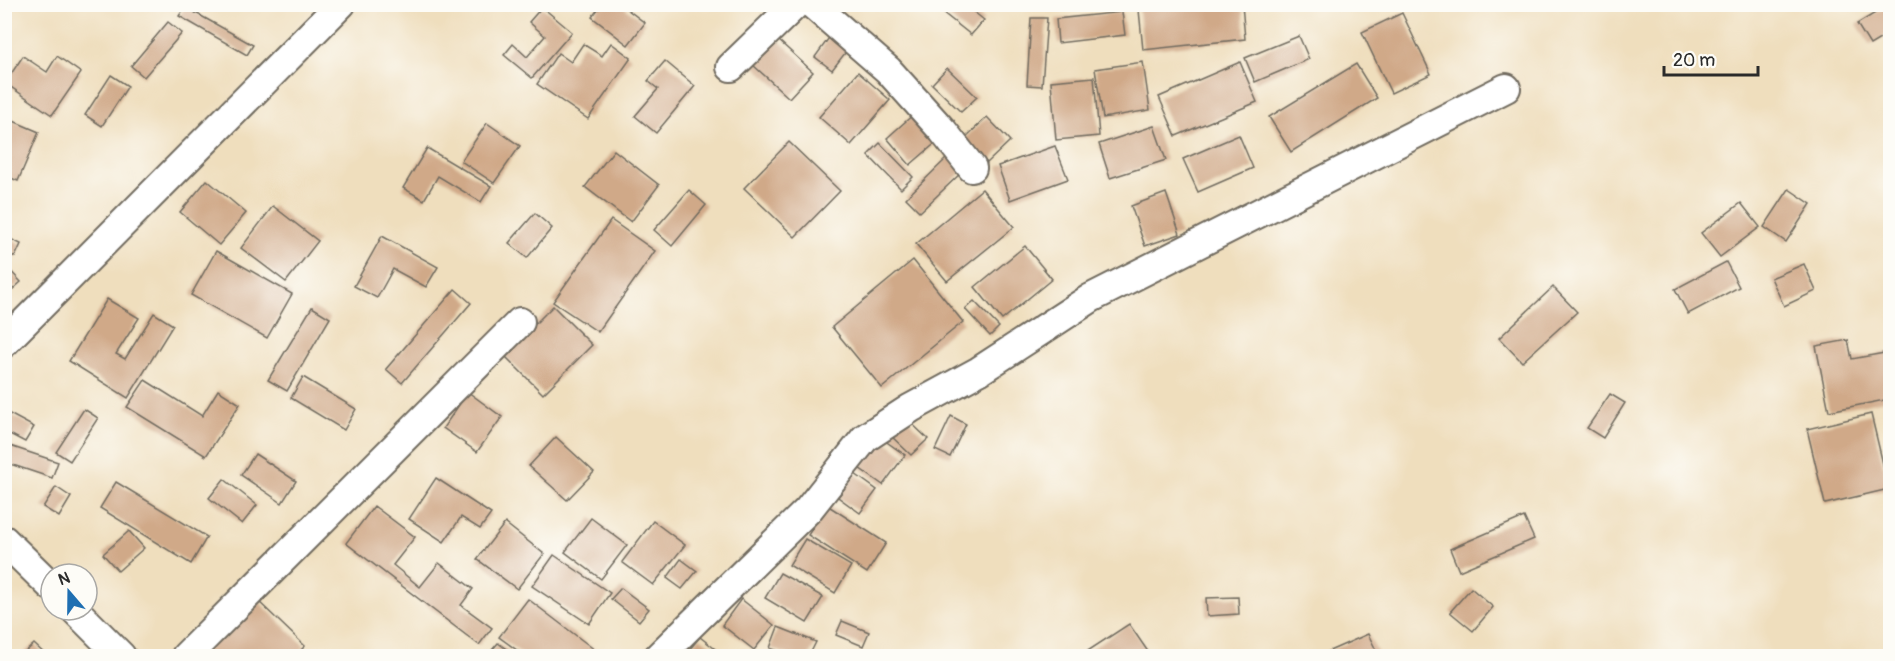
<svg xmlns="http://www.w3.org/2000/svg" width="1895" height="661" viewBox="0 0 1895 661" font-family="Pangolin,sans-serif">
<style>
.building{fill:#d0a988}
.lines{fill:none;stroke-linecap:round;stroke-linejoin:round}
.street-casing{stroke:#706a5e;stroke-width:32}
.street{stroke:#fff;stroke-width:28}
</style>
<rect width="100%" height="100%" fill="#fdfcf7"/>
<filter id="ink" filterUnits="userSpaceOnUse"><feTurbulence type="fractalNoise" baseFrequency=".0167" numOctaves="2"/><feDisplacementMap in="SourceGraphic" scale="12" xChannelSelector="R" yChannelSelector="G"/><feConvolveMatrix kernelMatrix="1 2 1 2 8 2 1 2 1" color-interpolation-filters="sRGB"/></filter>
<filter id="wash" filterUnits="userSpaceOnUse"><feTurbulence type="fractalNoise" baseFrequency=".008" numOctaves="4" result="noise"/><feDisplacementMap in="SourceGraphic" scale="24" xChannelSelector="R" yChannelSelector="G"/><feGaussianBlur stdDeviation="1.35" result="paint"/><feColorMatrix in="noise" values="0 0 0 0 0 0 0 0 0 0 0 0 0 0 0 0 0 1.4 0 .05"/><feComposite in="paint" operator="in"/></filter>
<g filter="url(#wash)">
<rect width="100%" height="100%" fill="#efdebd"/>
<g id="blocks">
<!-- building -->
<g class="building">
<polygon points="602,4 620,4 645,23 628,45 592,17"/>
<polygon points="932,4 964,4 984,20 971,35"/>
<polygon points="1192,4 1242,4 1245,39 1143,50 1139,10"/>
<polygon points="185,7 253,45 247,55 179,16"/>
<polygon points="542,7 572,32 532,78 504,55 513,44 527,57 545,36 529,22"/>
<polygon points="1885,7 1890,15 1890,33 1870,45 1857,24"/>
<polygon points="1122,12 1125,35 1058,43 1056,19"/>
<polygon points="1402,13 1431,74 1391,93 1362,32"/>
<polygon points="1031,18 1047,18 1042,86 1027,85"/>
<polygon points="168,22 182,33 144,77 131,66"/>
<polygon points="831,35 849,48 832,70 815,57"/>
<polygon points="1299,36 1309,59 1255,82 1245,58"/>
<polygon points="777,39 813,72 789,98 753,65"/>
<polygon points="611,43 631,58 588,119 537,84 558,53 571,62 583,44 602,56"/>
<polygon points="23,56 47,72 57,56 81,73 52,115 5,83"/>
<polygon points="665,61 695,86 656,133 635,116 658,89 648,81"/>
<polygon points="1143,62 1150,110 1103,118 1095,69"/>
<polygon points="1240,62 1257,102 1176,136 1159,97"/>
<polygon points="1356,64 1377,98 1291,152 1269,117"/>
<polygon points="947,68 977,97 961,112 932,84"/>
<polygon points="858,72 890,100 851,145 819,117"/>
<polygon points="111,75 128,86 102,126 85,115"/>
<polygon points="1094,77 1099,136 1056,140 1051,81"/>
<polygon points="915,113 939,140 910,165 887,138"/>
<polygon points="4,117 39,132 18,181 4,175"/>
<polygon points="987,117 1010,141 987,163 964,139"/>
<polygon points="487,123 520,146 494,183 461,161"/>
<polygon points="1154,126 1166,160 1110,178 1099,144"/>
<polygon points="1239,135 1253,168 1198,192 1183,159"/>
<polygon points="789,142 840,191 795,237 744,188"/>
<polygon points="880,143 913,177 901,189 868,155"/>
<polygon points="1055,146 1068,179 1010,200 998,166"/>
<polygon points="427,148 491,186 481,202 438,176 424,200 403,188"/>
<polygon points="614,150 659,185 631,222 585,187"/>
<polygon points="949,156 963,171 920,212 906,198"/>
<polygon points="207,180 246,213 219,245 180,212"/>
<polygon points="982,189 1014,227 947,281 916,244"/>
<polygon points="1789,189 1811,204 1786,242 1764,227"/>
<polygon points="689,190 706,205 672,246 654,230"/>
<polygon points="1166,193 1180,234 1145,246 1131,206"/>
<polygon points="1741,203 1760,227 1720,257 1701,233"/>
<polygon points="273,206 318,241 286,282 241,248"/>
<polygon points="535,213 552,228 527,258 509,243"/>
<polygon points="611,220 655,251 598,332 553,302"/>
<polygon points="4,236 21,244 15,257 4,251"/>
<polygon points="382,236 438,267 426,287 393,269 377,298 354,286"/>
<polygon points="1025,246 1052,279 1002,320 975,287"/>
<polygon points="216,251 292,294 267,338 191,295"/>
<polygon points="913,260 963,322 882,388 832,327"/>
<polygon points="1726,262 1739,287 1688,314 1675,289"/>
<polygon points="4,264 21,282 4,297"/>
<polygon points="1804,264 1816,291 1784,306 1771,278"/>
<polygon points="1553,287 1577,312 1522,362 1499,338"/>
<polygon points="455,289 471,303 402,383 386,369"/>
<polygon points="107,299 139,318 116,354 125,359 154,313 173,325 128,398 69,361"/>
<polygon points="974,301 999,327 990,336 965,309"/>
<polygon points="553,306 592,345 543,394 504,355"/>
<polygon points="312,307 330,318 287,391 268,380"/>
<polygon points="1848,340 1852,359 1890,352 1890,399 1829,411 1816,346"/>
<polygon points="303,377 356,409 344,430 291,398"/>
<polygon points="145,380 202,416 218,390 240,404 206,456 127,407"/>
<polygon points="468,392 502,417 477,452 443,428"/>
<polygon points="1610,394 1625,403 1603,438 1587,428"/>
<polygon points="84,409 98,418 70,461 56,452"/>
<polygon points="4,411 34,427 25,442 4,431"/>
<polygon points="1871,414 1889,489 1825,504 1807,429"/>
<polygon points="951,416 966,424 950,457 935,450"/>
<polygon points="905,417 928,439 911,455 889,434"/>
<polygon points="556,437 594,472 567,500 529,466"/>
<polygon points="881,438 905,455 883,485 859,468"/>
<polygon points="4,444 58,462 52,478 4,462"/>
<polygon points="255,454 296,481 282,503 241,475"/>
<polygon points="855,474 877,490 860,513 838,497"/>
<polygon points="436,478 491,514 480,529 461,517 444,542 409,519"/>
<polygon points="224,479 257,505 242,524 209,498"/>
<polygon points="116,482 207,537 191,564 100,508"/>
<polygon points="56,487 71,497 59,517 43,507"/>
<polygon points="827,505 886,543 867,573 808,535"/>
<polygon points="374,506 415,537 393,565 420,587 439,563 473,589 461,605 492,628 479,645 346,543"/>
<polygon points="1524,517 1534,539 1459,571 1450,549"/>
<polygon points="591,518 627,545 601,579 565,552"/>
<polygon points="653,521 685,545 653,585 622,562"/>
<polygon points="505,523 544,554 517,589 477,559"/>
<polygon points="129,531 144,548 118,571 103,554"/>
<polygon points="805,539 851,566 835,593 789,565"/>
<polygon points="554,555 610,593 589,624 532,586"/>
<polygon points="681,559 697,571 682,589 667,578"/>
<polygon points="780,573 823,597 807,623 765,598"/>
<polygon points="621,588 649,609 639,621 611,599"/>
<polygon points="1471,588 1493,607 1473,631 1450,612"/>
<polygon points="1238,597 1239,614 1207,616 1206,598"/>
<polygon points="255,598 305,646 295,656 196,656"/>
<polygon points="528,599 595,650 590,656 525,656 499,637"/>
<polygon points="741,599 774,625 754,650 722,625"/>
<polygon points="842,621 869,632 863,646 836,635"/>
<polygon points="1129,624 1151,656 1080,656"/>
<polygon points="778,627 816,642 809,656 791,656 770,648"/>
<polygon points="1368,634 1379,656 1318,656"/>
<polygon points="700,637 719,652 715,656 684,656"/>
<polygon points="498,643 516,656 487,656"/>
<polygon points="34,644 47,656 21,656"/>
</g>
</g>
</g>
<g filter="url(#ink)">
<use href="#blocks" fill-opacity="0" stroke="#706a5e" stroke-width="1.5"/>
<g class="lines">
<defs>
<g id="street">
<polyline points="812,4 888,70 943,131 972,168"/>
<polyline points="731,67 796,4"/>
<polyline points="4,343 341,4"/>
<polyline points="4,540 51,586"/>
<polyline points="75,610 121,656"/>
<polyline points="186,656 520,322"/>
<polyline points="659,656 808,510 865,438 911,408 979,371 1091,298 1506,88"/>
</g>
</defs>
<!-- street casing -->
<use href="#street" class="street-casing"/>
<!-- street -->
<use href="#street" class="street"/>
</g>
</g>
<!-- margin -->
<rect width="1895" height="661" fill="none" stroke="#fdfcf7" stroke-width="24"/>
<!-- north arrow -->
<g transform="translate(69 592) rotate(340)"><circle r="28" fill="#fdfcf7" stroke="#a9a8a5" stroke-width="1.5"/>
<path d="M0-4.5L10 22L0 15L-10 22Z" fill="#1f6fb2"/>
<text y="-9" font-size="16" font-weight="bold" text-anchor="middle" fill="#2b2b2b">N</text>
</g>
<!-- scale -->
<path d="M1664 66v9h94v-9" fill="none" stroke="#2b2b2b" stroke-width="3"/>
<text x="1673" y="66" font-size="18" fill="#2b2b2b" stroke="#fdfcf7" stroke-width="4.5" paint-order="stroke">20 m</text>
</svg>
